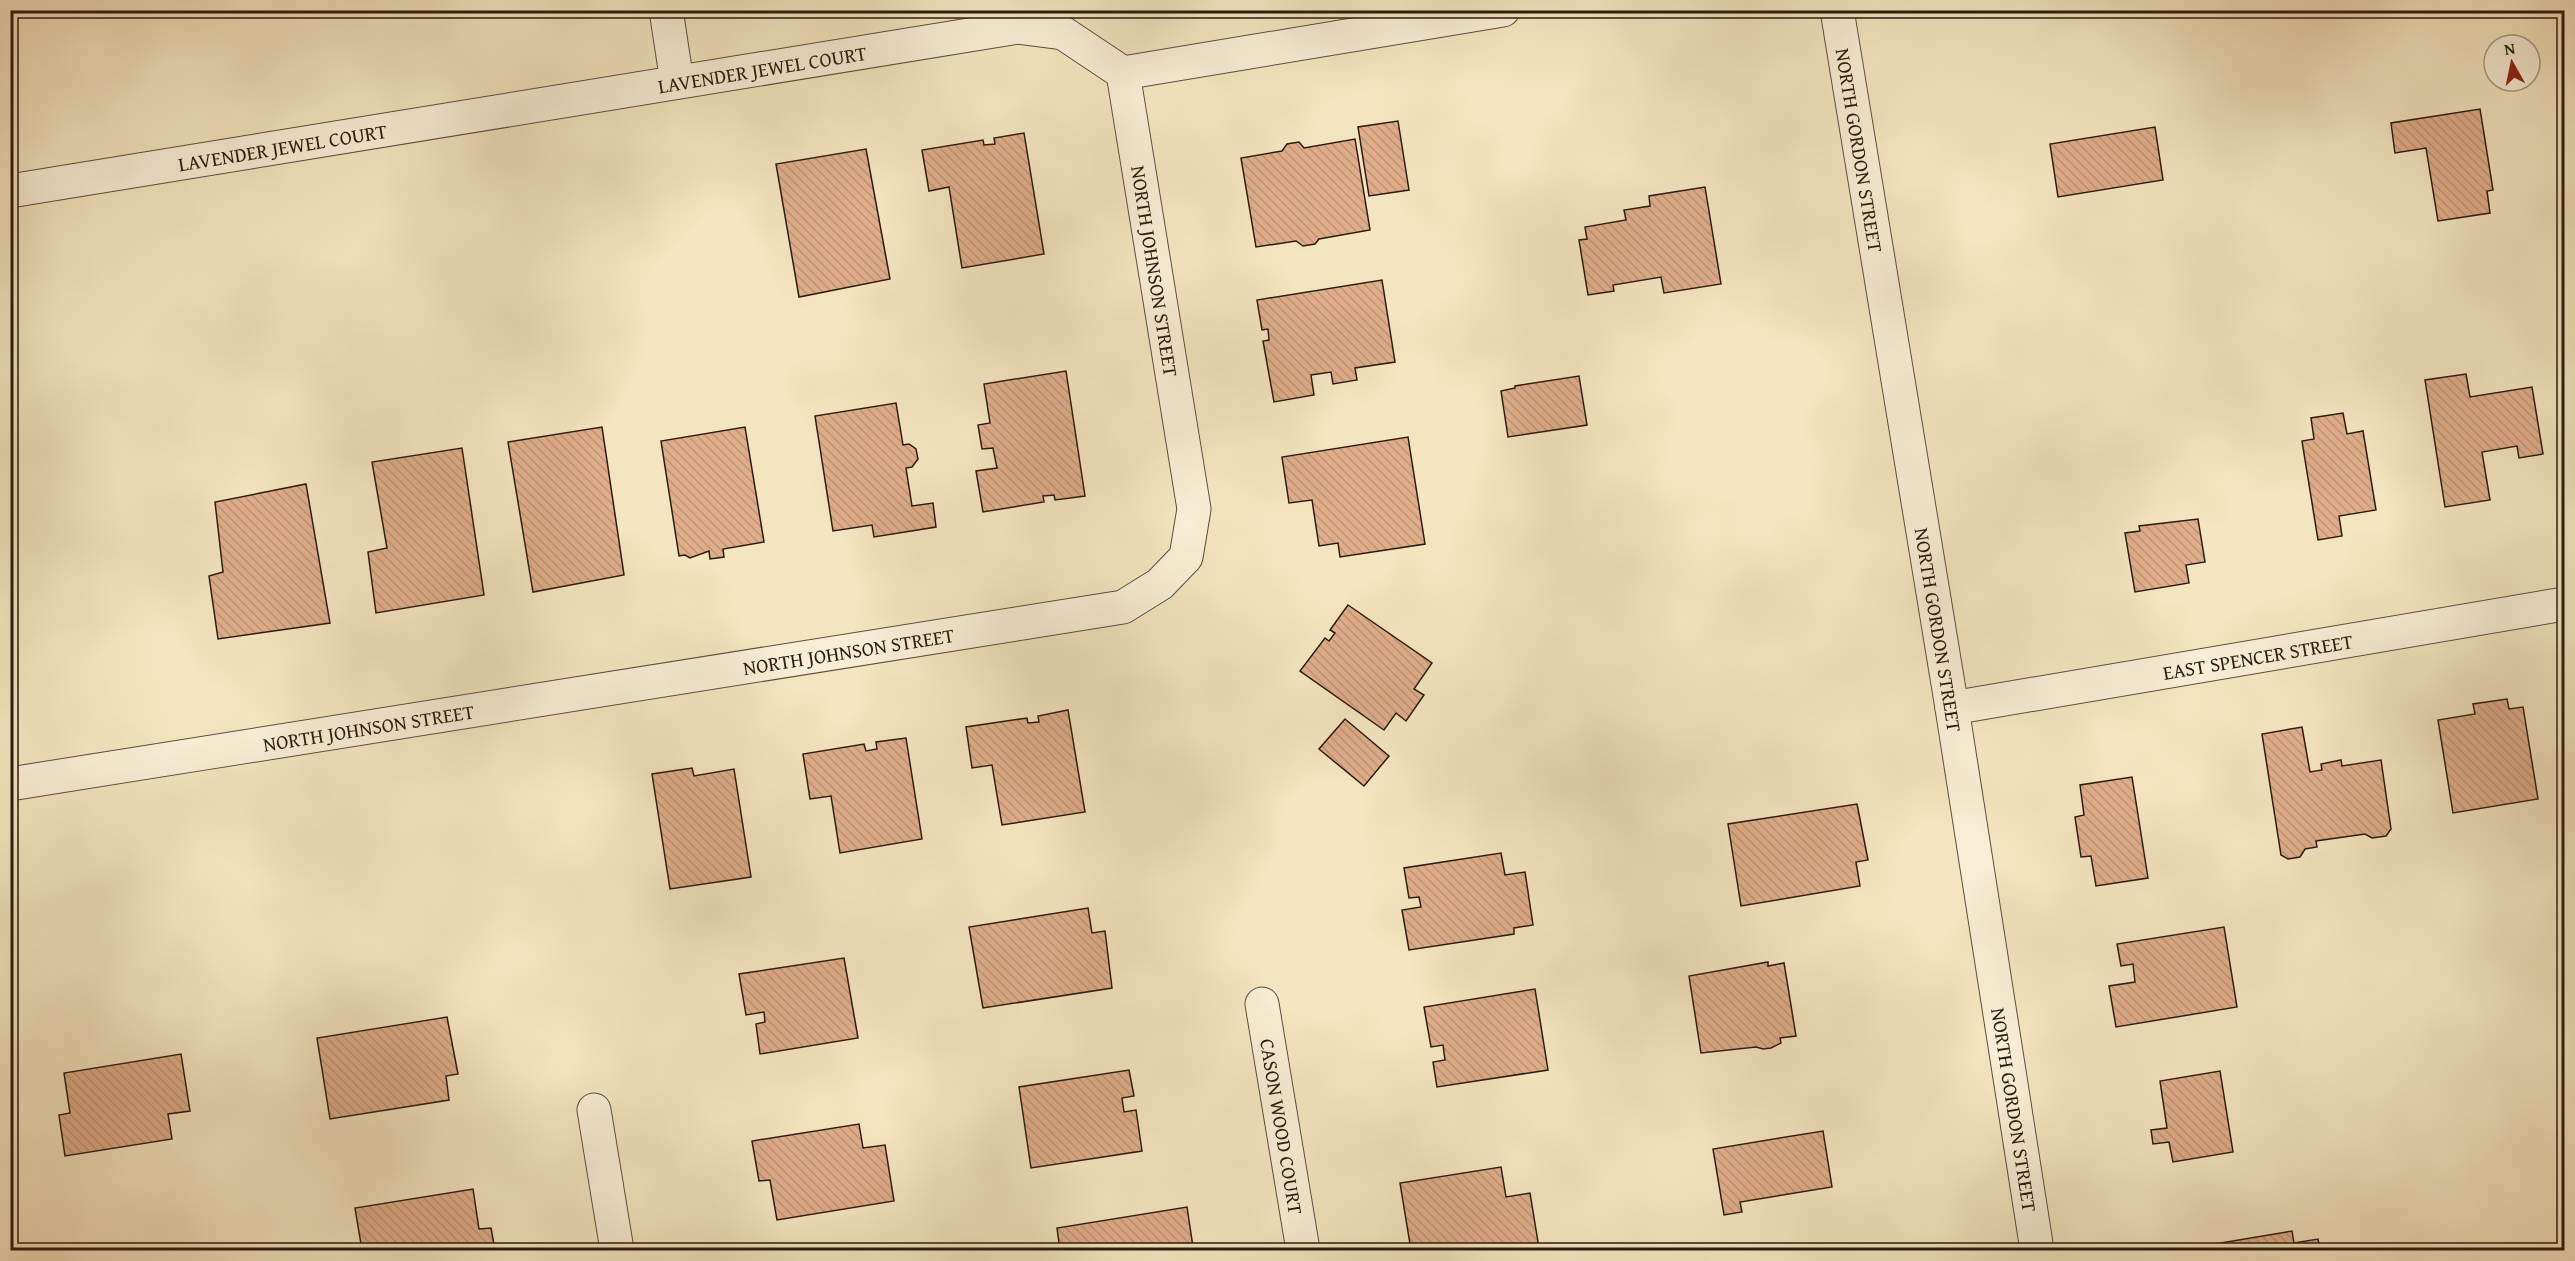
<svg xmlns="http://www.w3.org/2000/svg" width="2575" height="1261" viewBox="0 0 2575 1261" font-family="'Gentium Book Plus',serif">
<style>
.building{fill:url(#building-back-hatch);stroke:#2c1b0f;stroke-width:1.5}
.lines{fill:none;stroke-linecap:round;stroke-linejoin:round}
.minor-casing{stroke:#5e4e3b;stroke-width:35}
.tertiary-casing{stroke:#5e4e3b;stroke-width:35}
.minor{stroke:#f7eed5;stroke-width:33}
.tertiary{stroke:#f7eed5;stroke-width:33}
.labels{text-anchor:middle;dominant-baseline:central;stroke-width:4.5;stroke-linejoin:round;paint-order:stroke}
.street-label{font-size:20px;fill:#2c1b0f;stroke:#f7eed5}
</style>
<defs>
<pattern id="building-back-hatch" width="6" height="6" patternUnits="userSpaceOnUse" patternTransform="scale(1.5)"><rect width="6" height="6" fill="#dfad8a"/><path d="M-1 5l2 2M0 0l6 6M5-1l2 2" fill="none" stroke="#c09476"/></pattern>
</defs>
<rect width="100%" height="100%" fill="#f3e5bf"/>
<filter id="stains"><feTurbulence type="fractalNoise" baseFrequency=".00333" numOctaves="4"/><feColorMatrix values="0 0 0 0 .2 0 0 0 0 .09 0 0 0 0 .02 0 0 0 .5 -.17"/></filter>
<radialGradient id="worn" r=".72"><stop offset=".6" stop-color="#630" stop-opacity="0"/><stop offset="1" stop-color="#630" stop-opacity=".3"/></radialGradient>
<!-- building -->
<g class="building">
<polygon points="439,10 480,10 440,17"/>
<polygon points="2480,109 2493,190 2487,191 2490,213 2438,221 2426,148 2395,153 2391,123"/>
<polygon points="1398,121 1409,190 1369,196 1358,127"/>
<polygon points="2155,127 2163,180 2058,197 2050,144"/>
<polygon points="1024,133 1044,254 962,268 949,187 929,191 922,150 983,140 984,145 995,144 994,138"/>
<polygon points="1355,139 1370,230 1319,239 1315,244 1303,246 1296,241 1256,247 1241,158 1282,151 1287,144 1299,142 1304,148"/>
<polygon points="866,149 890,279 799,297 776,164"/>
<polygon points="1705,187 1721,284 1664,293 1661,277 1613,285 1614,291 1588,295 1579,240 1587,239 1585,227 1626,220 1624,210 1650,206 1649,196"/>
<polygon points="1382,280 1395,362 1355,368 1357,380 1333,384 1331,372 1311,375 1314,395 1274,402 1263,341 1269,340 1268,329 1262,330 1257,300"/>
<polygon points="1066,371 1085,496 1055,500 1054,495 1043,496 1044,502 983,512 976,471 997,468 993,448 982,449 978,425 990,423 984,384"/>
<polygon points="2466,374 2470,397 2532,387 2543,454 2519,458 2517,446 2482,452 2490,500 2445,507 2425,380"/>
<polygon points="1579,376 1587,425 1508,437 1501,391 1515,388 1515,386"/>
<polygon points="896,403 903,445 909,444 916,449 918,459 912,467 906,468 912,506 933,503 936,527 874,537 872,525 833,531 815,416"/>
<polygon points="2343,413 2347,434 2363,431 2376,510 2339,516 2342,536 2318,540 2302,441 2314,439 2311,418"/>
<polygon points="602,427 624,575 533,592 508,442"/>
<polygon points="745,427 764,542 723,549 724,557 710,559 709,551 690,558 685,555 679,556 661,441"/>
<polygon points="1408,437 1425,544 1340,557 1338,543 1319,546 1312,500 1289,503 1282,457"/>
<polygon points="462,448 484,595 376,613 368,552 387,548 372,462"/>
<polygon points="306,484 330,623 218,639 209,576 223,572 215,502"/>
<polygon points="2198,519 2205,562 2186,565 2189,583 2135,592 2125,533 2140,531 2139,526"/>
<polygon points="1348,605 1432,663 1414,689 1424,695 1406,721 1396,713 1384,730 1300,671 1325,638 1329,641 1335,633 1330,630"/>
<polygon points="2507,699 2509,709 2523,707 2538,799 2453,813 2438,720 2475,714 2473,704"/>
<polygon points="1068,710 1085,812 1002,825 992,765 972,768 966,727 1027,718 1028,723 1039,722 1038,716"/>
<polygon points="1345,719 1389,756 1364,786 1319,749"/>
<polygon points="2302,727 2310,772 2322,770 2321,764 2341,760 2342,766 2381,760 2391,829 2386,836 2372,838 2365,834 2316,841 2317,847 2305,849 2300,857 2288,859 2281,855 2262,734"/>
<polygon points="906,738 922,839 840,853 831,796 810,799 803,754 864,744 866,751 877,749 876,742"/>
<polygon points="692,768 694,776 734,769 751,877 670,889 652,774"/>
<polygon points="2132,777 2148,878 2096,886 2091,856 2081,857 2075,817 2084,815 2080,785"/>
<polygon points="1857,804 1868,860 1856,862 1860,886 1741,906 1728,824"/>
<polygon points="1501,853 1505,875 1525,872 1533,925 1514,928 1514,934 1409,950 1402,910 1421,907 1419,897 1409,898 1404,868"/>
<polygon points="1088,908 1092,933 1105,931 1112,988 983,1008 969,927"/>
<polygon points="2224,927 2237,1007 2116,1027 2109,986 2135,982 2133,964 2121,966 2117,944"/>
<polygon points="844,958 858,1038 760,1054 756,1024 765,1022 764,1012 746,1015 739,974"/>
<polygon points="1768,962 1768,966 1784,963 1796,1036 1780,1038 1781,1043 1771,1048 1763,1049 1756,1047 1701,1053 1689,976"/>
<polygon points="1535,989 1548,1070 1437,1087 1433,1062 1445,1060 1443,1045 1431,1047 1424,1007"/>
<polygon points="447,1017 458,1074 446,1076 449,1100 330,1119 317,1038"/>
<polygon points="181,1054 190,1111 168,1114 172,1139 65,1156 59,1115 70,1113 64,1073"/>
<polygon points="1129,1070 1134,1096 1122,1098 1124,1112 1136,1110 1142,1151 1031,1168 1019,1087"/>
<polygon points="2220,1071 2233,1152 2173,1162 2169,1142 2153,1144 2151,1130 2167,1128 2160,1081"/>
<polygon points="859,1124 863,1148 885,1145 894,1201 777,1220 770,1180 759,1181 752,1141"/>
<polygon points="1823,1131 1832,1187 1740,1202 1742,1212 1724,1215 1713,1149"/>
<polygon points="1501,1167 1506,1197 1530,1193 1539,1248 1522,1250 1411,1250 1400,1183"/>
<polygon points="473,1189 479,1229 491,1228 495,1250 362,1250 355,1208"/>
<polygon points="1187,1207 1193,1247 1181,1250 1060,1250 1057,1228"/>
<polygon points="2292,1231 2294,1243 2318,1239 2320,1250 2179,1250"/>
</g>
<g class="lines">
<defs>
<g id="minor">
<polyline points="666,10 677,82"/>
<path id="s1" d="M10 191 1018 27 1063 33 1123 73 1503 10"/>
<path id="s2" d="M1952 708 2564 604"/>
<path id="s3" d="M10 784 1123 607 1160 584 1186 557 1194 509 1123 73"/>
<path id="s4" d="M1262 1004 1303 1250"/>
<polyline points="594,1110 617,1250"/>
</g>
<g id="tertiary">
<path id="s5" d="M1837 10 1952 708 2037 1250"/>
</g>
</defs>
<!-- minor casing -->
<use href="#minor" class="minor-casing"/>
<!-- tertiary casing -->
<use href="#tertiary" class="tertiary-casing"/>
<!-- minor -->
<use href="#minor" class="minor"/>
<!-- tertiary -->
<use href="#tertiary" class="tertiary"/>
</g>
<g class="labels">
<!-- street labels -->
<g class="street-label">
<text stroke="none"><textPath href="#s1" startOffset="762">LAVENDER JEWEL COURT</textPath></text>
<text stroke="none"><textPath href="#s1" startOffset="276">LAVENDER JEWEL COURT</textPath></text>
<text stroke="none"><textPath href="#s5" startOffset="142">NORTH GORDON STREET</textPath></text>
<text transform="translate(1155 271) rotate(81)">NORTH JOHNSON STREET</text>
<text stroke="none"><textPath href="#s5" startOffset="628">NORTH GORDON STREET</textPath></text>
<text stroke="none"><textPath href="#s3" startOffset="849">NORTH JOHNSON STREET</textPath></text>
<text stroke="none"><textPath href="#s2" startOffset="310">EAST SPENCER STREET</textPath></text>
<text stroke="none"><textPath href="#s3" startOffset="363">NORTH JOHNSON STREET</textPath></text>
<text stroke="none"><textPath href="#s5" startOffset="1114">NORTH GORDON STREET</textPath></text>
<text stroke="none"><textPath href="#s4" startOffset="124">CASON WOOD COURT</textPath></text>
</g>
</g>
<!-- margin -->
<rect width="2575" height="1261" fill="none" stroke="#f3e5bf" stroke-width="36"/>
<rect x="12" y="12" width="2551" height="1237" fill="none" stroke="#2c1b0f" stroke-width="3"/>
<rect x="18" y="18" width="2539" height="1225" fill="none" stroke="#2c1b0f" stroke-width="1.5"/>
<!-- north arrow -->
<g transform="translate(2512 63) rotate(351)"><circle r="28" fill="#f7eed5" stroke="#a69a86" stroke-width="1.5"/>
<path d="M0-4.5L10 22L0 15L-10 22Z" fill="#8f2418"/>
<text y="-9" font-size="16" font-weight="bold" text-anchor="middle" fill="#2c1b0f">N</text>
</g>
<rect width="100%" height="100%" filter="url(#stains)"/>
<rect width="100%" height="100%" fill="url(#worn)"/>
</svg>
